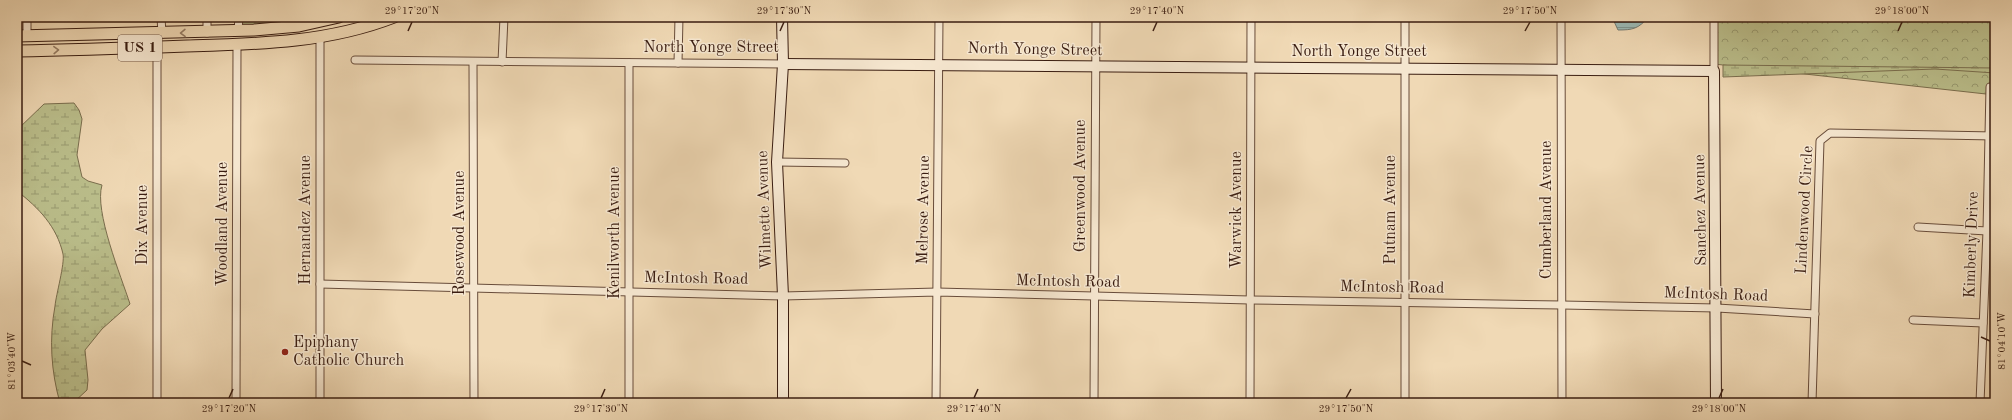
<svg xmlns="http://www.w3.org/2000/svg" width="2012" height="420" viewBox="0 0 2012 420" font-family="'Old Standard TT',serif">
<style>
.forest{fill:url(#forest-crowns);stroke:#7a6e4e}
.wetland{fill:url(#wetland-marsh);stroke:#7a6e4e}
.water{fill:url(#water-rules);stroke:#747b73}
.lines{fill:none;stroke-linecap:round;stroke-linejoin:round}
.street-casing{stroke:#684c3a;stroke-width:9}
.secondary-casing{stroke:#3a1d11;stroke-width:12}
.primary-casing{stroke:#3a1d11;stroke-width:13}
.street{stroke:#f5e6cf;stroke-width:7}
.secondary{stroke:#f5e6cf;stroke-width:10}
.primary{stroke:#f0d9b5;stroke-width:11}
.oneway{stroke:#957b63}
.ticks{fill:none;stroke:#3a1d11;stroke-width:1.5}
.poi-dot{fill:#8f2418;stroke:#f5e6cf;stroke-width:1.5}
.labels{text-anchor:middle;dominant-baseline:central;stroke-width:3;stroke-linejoin:round;paint-order:stroke}
.shield{fill:#f5e6cf;stroke:#72594a;stroke-width:1}
.shield-label{font-size:15px;font-weight:bold;fill:#3a1d11}
.street-label{font-size:16px;fill:#3a1d11;stroke:#f5e6cf}
.poi-label{font-size:16px;fill:#3a1d11;stroke:#f5e6cf;text-anchor:start}
.neatline{fill:none;stroke:#3a1d11;stroke-width:1.5}
.ticks-label{font-size:10px;text-anchor:middle;fill:#3a1d11}
</style>
<defs>
<pattern id="forest-crowns" width="20" height="18" patternUnits="userSpaceOnUse"><rect width="20" height="18" fill="#bbbf8c"/><path d="M2 6a3 3 0 1 1 6 0M12 15a3 3 0 1 1 6 0" fill="none" stroke="#999b71"/></pattern>
<pattern id="wetland-marsh" width="20" height="14" patternUnits="userSpaceOnUse"><rect width="20" height="14" fill="#bbbf8c"/><path d="M1 5h8M5 5V1M11 12h8M15 12V8" fill="none" stroke="#999b71"/></pattern>
<pattern id="water-rules" width="6" height="5" patternUnits="userSpaceOnUse"><rect width="6" height="5" fill="#9bb9b4"/><path d="M0 2.5h6" fill="none" stroke="#7f9691"/></pattern>
</defs>
<rect width="100%" height="100%" fill="#f0d9b5"/>
<filter id="stains"><feTurbulence type="fractalNoise" baseFrequency=".005" numOctaves="4"/><feColorMatrix values="0 0 0 0 .2 0 0 0 0 .09 0 0 0 0 .02 0 0 0 .5 -.17"/></filter>
<radialGradient id="worn" r=".72"><stop offset=".6" stop-color="#630" stop-opacity="0"/><stop offset="1" stop-color="#630" stop-opacity=".3"/></radialGradient>
<!-- forest -->
<polygon class="forest" points="1714,17 1995,17 1995,95 1714,64"/>
<!-- wetland -->
<g class="wetland">
<polygon points="239,17 284,17 283,22 239,27"/>
<polygon points="1723,65 1995,68 1995,73 1935,69 1723,77"/>
<path d="M74 103 79 110 82 119 77 155 82 177 88 181 102 185C94 211 121 276 130 304L102 329 85 350 88 380 87 390 73 403H60C51 371 49 339 55 306 56 295 65 263 63 254 57 227 39 208 17 191V130L44 104Z"/>
</g>
<!-- water -->
<path class="water" d="M1612 17H1648C1639 29 1632 30 1618 30Z"/>
<g class="lines">
<defs>
<g id="street">
<polyline points="161,17 162,34"/>
<polyline points="207,17 207,33"/>
<polyline points="1561,17 1562,403"/>
<polyline points="1714,17 1714,71"/>
<polyline points="238,31 239,17"/>
<polyline points="27,36 27,17"/>
<polyline points="320,37 320,403"/>
<polyline points="157,47 157,403"/>
<polyline points="355,60 783,64"/>
<polyline points="473,62 474,403"/>
<polyline points="502,62 504,17"/>
<polyline points="629,63 629,403"/>
<polyline points="678,63 679,17"/>
<polyline points="777,162 845,163"/>
<polyline points="1918,227 1987,231"/>
<polyline points="320,284 783,296 937,292 1250,300 1562,305 1717,308 1815,314"/>
<polyline points="1913,320 1983,323"/>
<polyline points="236,403 237,45"/>
<polyline points="936,403 939,17"/>
<polyline points="1094,403 1096,17"/>
<polyline points="1250,403 1251,17"/>
<polyline points="1405,403 1405,17"/>
<polyline points="1812,403 1820,141 1830,133 1995,136"/>
<polyline points="1980,403 1987,231 1990,87"/>
</g>
<g id="secondary">
<polyline points="782,17 783,64 777,162 783,296 783,403"/>
<polyline points="783,64 1714,71 1716,403"/>
</g>
<g id="primary">
<polyline points="17,36 254,30 299,26 339,17"/>
<path d="M17 51C74 50 131 48 187 46 258 44 327 43 394 17"/>
</g>
</defs>
<!-- street casing -->
<use href="#street" class="street-casing"/>
<!-- secondary casing -->
<use href="#secondary" class="secondary-casing"/>
<!-- primary casing -->
<use href="#primary" class="primary-casing"/>
<!-- street -->
<use href="#street" class="street"/>
<!-- secondary -->
<use href="#secondary" class="secondary"/>
<!-- primary -->
<use href="#primary" class="primary"/>
</g>
<!-- one-way arrows -->
<defs><path id="oneway-chevron" d="M-2-3.5L2.5 0L-2 3.5" fill="none" stroke-width="1.6" stroke-linecap="round" stroke-linejoin="round"/></defs>
<g class="oneway">
<use href="#oneway-chevron" transform="translate(183 33) rotate(179)"/>
<use href="#oneway-chevron" transform="translate(56 50) rotate(-2)"/>
</g>
<!-- ticks -->
<path class="ticks" d="M408 31 412 22M780 31 784 22M1153 31 1157 22M1525 31 1530 22M1898 31 1902 22M1981 337 1990 341M22 361 31 365M229 398 233 389M601 398 605 389M974 398 978 389M1346 398 1351 389M1719 398 1723 389"/>
<!-- markers -->
<circle class="poi-dot" cx="285" cy="352" r="4"/>
<g class="labels">
<!-- shield labels -->
<rect class="shield" x="118" y="35" width="44" height="26" rx="3"/>
<g class="shield-label">
<text x="140" y="48">US 1</text>
</g>
<!-- street labels -->
<g class="street-label">
<text x="711" y="48">North Yonge Street</text>
<text transform="translate(1035 50) rotate(1)">North Yonge Street</text>
<text x="1359" y="52">North Yonge Street</text>
<text transform="translate(1081 186) rotate(-90)">Greenwood Avenue</text>
<text transform="translate(765 210) rotate(-92)">Wilmette Avenue</text>
<text transform="translate(924 210) rotate(-89)">Melrose Avenue</text>
<text transform="translate(1237 210) rotate(-90)">Warwick Avenue</text>
<text transform="translate(1391 210) rotate(-90)">Putnam Avenue</text>
<text transform="translate(1547 210) rotate(-90)">Cumberland Avenue</text>
<text transform="translate(1701 210) rotate(-91)">Sanchez Avenue</text>
<text transform="translate(1805 210) rotate(-87)">Lindenwood Circle</text>
<text transform="translate(306 220) rotate(-90)">Hernandez Avenue</text>
<text transform="translate(223 224) rotate(-90)">Woodland Avenue</text>
<text transform="translate(143 225) rotate(-90)">Dix Avenue</text>
<text transform="translate(460 233) rotate(-90)">Rosewood Avenue</text>
<text transform="translate(615 233) rotate(-90)">Kenilworth Avenue</text>
<text transform="translate(1972 245) rotate(-88)">Kimberly Drive</text>
<text transform="translate(696 279) rotate(1)">McIntosh Road</text>
<text transform="translate(1068 282) rotate(1)">McIntosh Road</text>
<text transform="translate(1392 288) rotate(1)">McIntosh Road</text>
<text transform="translate(1716 295) rotate(2)">McIntosh Road</text>
</g>
<!-- poi labels -->
<g class="poi-label">
<text x="293" y="343">Epiphany<tspan x="293" dy="18">Catholic Church</tspan></text>
</g>
</g>
<!-- margin -->
<rect width="2012" height="420" fill="none" stroke="#f0d9b5" stroke-width="44"/>
<rect x="22" y="22" width="1968" height="376" class="neatline"/>
<g class="ticks-label">
<text x="412" y="14">29°17'20"N</text>
<text x="784" y="14">29°17'30"N</text>
<text x="1157" y="14">29°17'40"N</text>
<text x="1530" y="14">29°17'50"N</text>
<text x="1902" y="14">29°18'00"N</text>
<text transform="translate(2001 341) rotate(-90)" y="4">81°04'10"W</text>
<text transform="translate(11 361) rotate(-90)" y="4">81°03'40"W</text>
<text x="229" y="412">29°17'20"N</text>
<text x="601" y="412">29°17'30"N</text>
<text x="974" y="412">29°17'40"N</text>
<text x="1346" y="412">29°17'50"N</text>
<text x="1719" y="412">29°18'00"N</text>
</g>
<rect width="100%" height="100%" filter="url(#stains)"/>
<rect width="100%" height="100%" fill="url(#worn)"/>
</svg>
